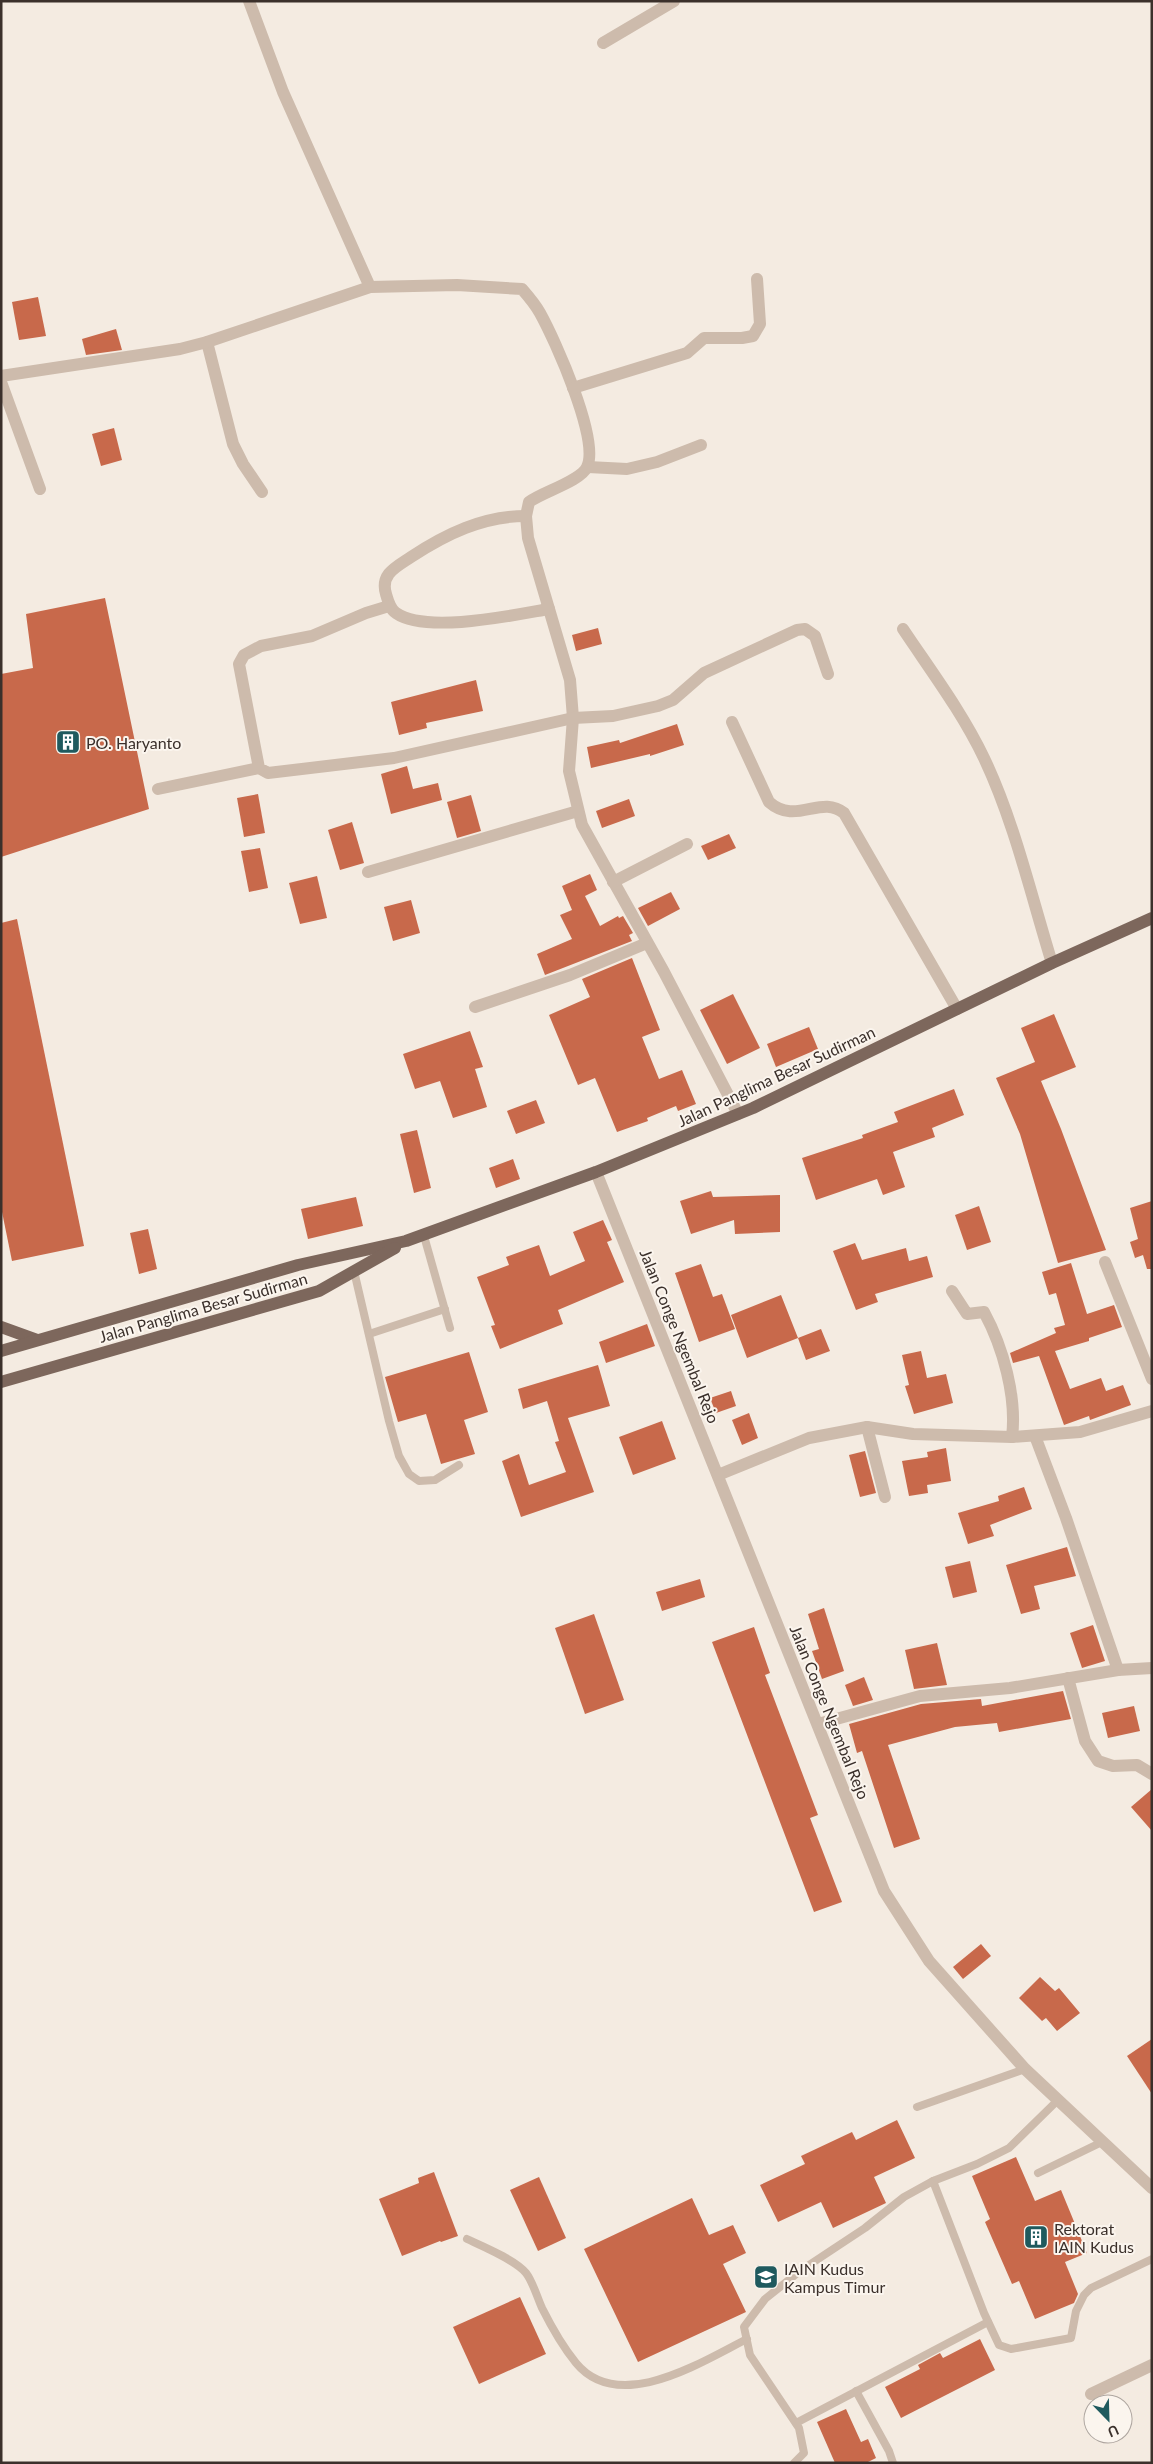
<svg xmlns="http://www.w3.org/2000/svg" width="1153" height="2464" viewBox="0 0 1153 2464" font-family="Lato,sans-serif">
<style>
.building{fill:#c8694b}
.lines{fill:none;stroke-linecap:round;stroke-linejoin:round}
.service{stroke:#cdbbac;stroke-width:8}
.minor{stroke:#cdbbac;stroke-width:12}
.primary{stroke:#7d675c;stroke-width:12}
.labels{text-anchor:middle;dominant-baseline:central;stroke-width:4;stroke-linejoin:round;paint-order:stroke}
.poi-label{font-size:16px;fill:#3b302b;stroke:#fbf5ee;text-anchor:start}
.street-label{font-size:16px;fill:#3b302b;stroke:#fbf5ee}
</style>
<rect width="100%" height="100%" fill="#f4ebe1"/>
<!-- building -->
<g class="building">
<polygon points="38,297 46,336 19,340 12,302"/>
<polygon points="116,329 122,350 86,355 82,339"/>
<polygon points="114,428 122,460 101,466 92,434"/>
<polygon points="105,598 149,809 1,857 1,674 33,668 26,614"/>
<polygon points="598,628 602,644 576,651 572,635"/>
<polygon points="476,680 483,711 426,723 427,728 399,735 391,702"/>
<polygon points="677,724 684,745 650,756 650,754 591,768 587,747 619,740 620,743"/>
<polygon points="407,766 413,789 438,783 442,800 391,814 381,774"/>
<polygon points="258,794 265,833 244,837 237,798"/>
<polygon points="471,795 481,831 457,838 447,802"/>
<polygon points="629,799 635,816 602,828 596,811"/>
<polygon points="352,822 364,863 340,870 328,830"/>
<polygon points="729,834 736,848 708,860 701,846"/>
<polygon points="260,848 268,888 249,892 241,851"/>
<polygon points="590,874 597,890 585,896 600,926 618,916 619,918 623,916 633,933 629,935 632,941 545,975 537,954 572,939 560,915 572,910 562,886"/>
<polygon points="317,876 327,918 300,924 289,883"/>
<polygon points="671,892 680,909 648,926 638,908"/>
<polygon points="411,900 420,933 393,941 384,907"/>
<polygon points="17,919 84,1246 12,1261 1,1207 1,923"/>
<polygon points="632,958 660,1030 642,1037 659,1079 682,1070 696,1104 678,1111 676,1106 647,1118 648,1121 617,1132 595,1078 578,1085 549,1015 590,997 582,979"/>
<polygon points="733,994 760,1048 727,1064 700,1010"/>
<polygon points="1054,1014 1076,1067 1041,1081 1061,1129 1106,1250 1058,1263 1020,1134 996,1078 1035,1062 1021,1028"/>
<polygon points="809,1027 818,1049 776,1067 767,1044"/>
<polygon points="470,1031 483,1067 475,1069 487,1107 453,1118 440,1081 415,1089 403,1054"/>
<polygon points="954,1089 964,1115 932,1128 935,1137 893,1152 905,1187 883,1195 877,1179 816,1200 802,1158 863,1138 862,1135 898,1122 894,1112"/>
<polygon points="536,1100 545,1123 516,1134 507,1111"/>
<polygon points="417,1130 431,1188 414,1193 400,1134"/>
<polygon points="513,1159 520,1179 496,1188 489,1168"/>
<polygon points="711,1191 713,1197 780,1195 780,1232 735,1234 734,1220 691,1234 680,1201"/>
<polygon points="356,1197 363,1226 308,1239 301,1209"/>
<polygon points="1152,1201 1152,1269 1147,1269 1143,1255 1135,1258 1130,1242 1138,1239 1130,1208"/>
<polygon points="979,1206 991,1242 967,1250 955,1215"/>
<polygon points="603,1220 612,1240 607,1242 624,1282 558,1310 563,1324 500,1349 491,1326 495,1325 477,1277 509,1265 506,1257 539,1245 550,1276 585,1261 573,1232"/>
<polygon points="148,1229 157,1269 139,1274 130,1233"/>
<polygon points="855,1243 862,1260 906,1248 909,1261 927,1256 933,1277 875,1294 878,1302 856,1310 833,1251"/>
<polygon points="1071,1263 1087,1314 1114,1305 1122,1327 1089,1338 1089,1341 1055,1351 1070,1389 1101,1378 1106,1391 1123,1385 1131,1405 1090,1420 1089,1416 1064,1425 1039,1356 1013,1363 1010,1353 1056,1333 1054,1328 1065,1325 1056,1293 1049,1295 1042,1272"/>
<polygon points="701,1264 713,1297 722,1294 735,1329 699,1342 675,1273"/>
<polygon points="781,1295 798,1338 821,1329 830,1351 806,1360 798,1338 747,1358 731,1315"/>
<polygon points="647,1324 655,1346 606,1363 599,1342"/>
<polygon points="921,1351 927,1378 946,1374 953,1403 914,1414 905,1386 909,1385 902,1355"/>
<polygon points="469,1352 488,1412 464,1420 475,1454 441,1464 426,1414 398,1422 385,1377"/>
<polygon points="598,1365 610,1406 568,1418 594,1492 521,1517 502,1461 519,1454 529,1485 566,1472 555,1442 559,1441 547,1401 523,1409 518,1389"/>
<polygon points="731,1391 736,1406 716,1413 710,1398"/>
<polygon points="749,1413 758,1438 742,1445 732,1420"/>
<polygon points="662,1421 676,1459 633,1475 619,1437"/>
<polygon points="946,1448 951,1481 927,1485 928,1493 909,1496 902,1461 928,1457 927,1452"/>
<polygon points="865,1451 876,1493 860,1497 849,1455"/>
<polygon points="1024,1487 1032,1509 990,1525 994,1536 968,1544 958,1513 999,1501 998,1496"/>
<polygon points="1067,1547 1076,1576 1034,1586 1040,1609 1021,1614 1006,1565"/>
<polygon points="970,1561 977,1592 953,1598 945,1567"/>
<polygon points="700,1579 705,1597 662,1611 656,1592"/>
<polygon points="824,1608 844,1671 822,1679 812,1651 819,1649 808,1614"/>
<polygon points="594,1614 624,1700 585,1714 555,1628"/>
<polygon points="1093,1625 1105,1661 1082,1668 1070,1633"/>
<polygon points="754,1627 770,1673 765,1675 818,1815 810,1818 842,1902 814,1912 712,1642"/>
<polygon points="937,1643 947,1685 914,1689 905,1650"/>
<polygon points="864,1677 873,1700 853,1706 845,1685"/>
<polygon points="1063,1691 1071,1719 999,1732 997,1723 955,1727 888,1745 920,1839 894,1848 862,1751 857,1753 849,1724 921,1704 981,1699 982,1706"/>
<polygon points="1134,1706 1140,1731 1108,1738 1102,1713"/>
<polygon points="1152,1789 1152,1831 1131,1807"/>
<polygon points="981,1944 991,1956 963,1979 953,1967"/>
<polygon points="1040,1977 1055,1991 1059,1988 1080,2013 1057,2031 1046,2018 1042,2021 1019,1998"/>
<polygon points="1152,2039 1152,2094 1127,2056"/>
<polygon points="897,2120 915,2158 874,2177 886,2203 833,2228 821,2202 778,2222 760,2185 805,2164 801,2156 852,2132 856,2140"/>
<polygon points="1016,2157 1035,2201 1061,2190 1087,2253 1065,2262 1078,2294 1074,2303 1035,2319 1019,2281 1012,2284 985,2222 990,2219 972,2176"/>
<polygon points="434,2172 458,2236 441,2242 440,2241 402,2256 379,2199 419,2183 418,2178"/>
<polygon points="539,2177 566,2238 538,2251 510,2190"/>
<polygon points="692,2198 709,2235 733,2225 746,2253 723,2264 746,2312 638,2362 584,2249"/>
<polygon points="520,2297 546,2354 479,2384 453,2327"/>
<polygon points="980,2339 995,2370 901,2418 885,2387 920,2369 918,2365 940,2353 943,2358"/>
<polygon points="846,2409 861,2442 868,2439 876,2458 866,2463 835,2463 817,2422"/>
</g>
<g class="lines">
<!-- service -->
<g class="service">
<polyline points="424,1236 450,1328"/>
<polyline points="354,1271 389,1421 399,1456 409,1474 419,1481 435,1480 459,1465"/>
<polyline points="369,1334 445,1309"/>
<polyline points="917,2107 1025,2069"/>
<polyline points="1038,2173 1102,2142"/>
<polyline points="933,2181 984,2313 999,2345 1011,2349 1071,2338 1076,2311 1084,2295 1091,2288 1152,2259"/>
<path d="M467 2239C482 2246 516 2260 526 2273 533 2282 537 2297 542 2308 551 2326 563 2347 576 2363 619 2415 701 2362 747 2339"/>
<polyline points="856,2391 889,2451 893,2463"/>
<polyline points="796,2423 988,2322"/>
<polyline points="794,2463 804,2453 799,2428 750,2355 744,2327 765,2299 800,2271 865,2228 904,2197 933,2181 977,2164 1009,2148 1058,2100"/>
</g>
<!-- minor -->
<g class="minor">
<polyline points="249,1 283,92 370,287"/>
<polyline points="603,43 674,1"/>
<polyline points="207,342 233,444 243,464 262,492"/>
<path d="M1 376 180 349 207 342 370 287 457 285 522 289C529 297 535 304 540 313 555 340 600 440 587 467 581 481 542 492 529 502L526 516 528 538 570 680 573 718 569 771 582 825 664 972 738 1114"/>
<polyline points="1,382 40,489"/>
<polyline points="573,388 687,353 704,338 742,338 753,336 760,324 757,279"/>
<polyline points="588,467 627,469 657,462 701,445"/>
<path d="M526 516C483 516 446 534 411 557 396 567 380 574 386 594 388 601 390 609 396 613 426 634 514 615 549 609"/>
<polyline points="389,606 366,613 312,636 261,646 244,655 239,664 259,768 268,773 394,758 573,718 613,716 658,706 673,700 704,673 797,630 805,629 815,636 828,674"/>
<path d="M903 629C931 671 962 712 984 758 1014 821 1031 895 1052 963"/>
<path d="M732 722 769 802C796 826 821 794 844 813L957 1009"/>
<polyline points="158,789 259,768"/>
<polyline points="368,872 578,811"/>
<polyline points="613,882 687,844"/>
<polyline points="475,1007 570,975 647,943"/>
<polyline points="596,1172 884,1891 929,1961 1025,2069 1152,2188"/>
<polyline points="1105,1262 1152,1379"/>
<path d="M952 1291 967 1314 984 1312C1003 1347 1017 1397 1012 1437"/>
<polyline points="867,1427 885,1497"/>
<polyline points="1035,1436 1066,1518 1118,1670"/>
<polyline points="718,1475 809,1438 867,1427 913,1434 1012,1437 1080,1432 1152,1411"/>
<polyline points="1068,1678 1085,1741 1098,1761 1113,1766 1137,1765 1152,1774"/>
<polyline points="818,1724 920,1696 1010,1688 1118,1670 1152,1668"/>
<polyline points="1091,2394 1152,2365"/>
</g>
<!-- primary -->
<g class="primary">
<polyline points="1,1327 37,1340"/>
<polyline points="1,1351 298,1265 406,1241 596,1172 753,1108 1052,963 1152,918"/>
<polyline points="1,1382 319,1291 395,1248"/>
</g>
</g>
<!-- icons -->
<defs>
<symbol id="building-square" viewBox="-11 -11 22 22"><rect x="-9" y="-9" width="18" height="18" rx="4" fill="#1f5a5e" stroke="#fbf5ee"/><path d="M-4-6H4V6H1V3H-1V6H-4ZM-2.5-4.3h1.7v1.8h-1.7ZM.8-4.3h1.7v1.8H.8ZM-2.5-1h1.7V.8h-1.7ZM.8-1h1.7V.8H.8Z" fill="#fff"/></symbol>
<symbol id="university-square" viewBox="-11 -11 22 22"><rect x="-9" y="-9" width="18" height="18" rx="4" fill="#1f5a5e" stroke="#fbf5ee"/><path d="M0-5L7-2L0 1L-7-2ZM-4 1L0 2.5L4 1V4Q0 6-4 4Z" fill="#fff"/></symbol>
</defs>
<g fill-rule="evenodd">
<use href="#building-square" x="54" y="728" width="28" height="28"/>
<use href="#building-square" x="1022" y="2223" width="28" height="28"/>
<use href="#university-square" x="752" y="2263" width="28" height="28"/>
</g>
<g class="labels">
<!-- poi labels -->
<g class="poi-label">
<text x="86" y="742">PO. Haryanto</text>
<text x="1054" y="2228">Rektorat<tspan x="1054" dy="18">IAIN Kudus</tspan></text>
<text x="784" y="2268">IAIN Kudus<tspan x="784" dy="18">Kampus Timur</tspan></text>
</g>
<!-- street labels -->
<g class="street-label">
<text transform="translate(776 1076) rotate(-25)">Jalan Panglima Besar Sudirman</text>
<text transform="translate(203 1307) rotate(-16)">Jalan Panglima Besar Sudirman</text>
<text transform="translate(680 1336) rotate(68)">Jalan Conge Ngembal Rejo</text>
<text transform="translate(830 1712) rotate(68)">Jalan Conge Ngembal Rejo</text>
</g>
</g>
<!-- border -->
<rect width="1153" height="2464" fill="none" stroke="#3b302b" stroke-width="5"/>
<!-- north arrow -->
<g transform="translate(1108 2419) rotate(157)"><circle r="24" fill="#fbf5ee" stroke="#aea6a0"/>
<path d="M0-4L9 19L0 12L-9 19Z" fill="#1f5a5e"/>
<text y="-8" font-size="14" font-weight="bold" text-anchor="middle" fill="#3b302b">U</text>
</g>
</svg>
